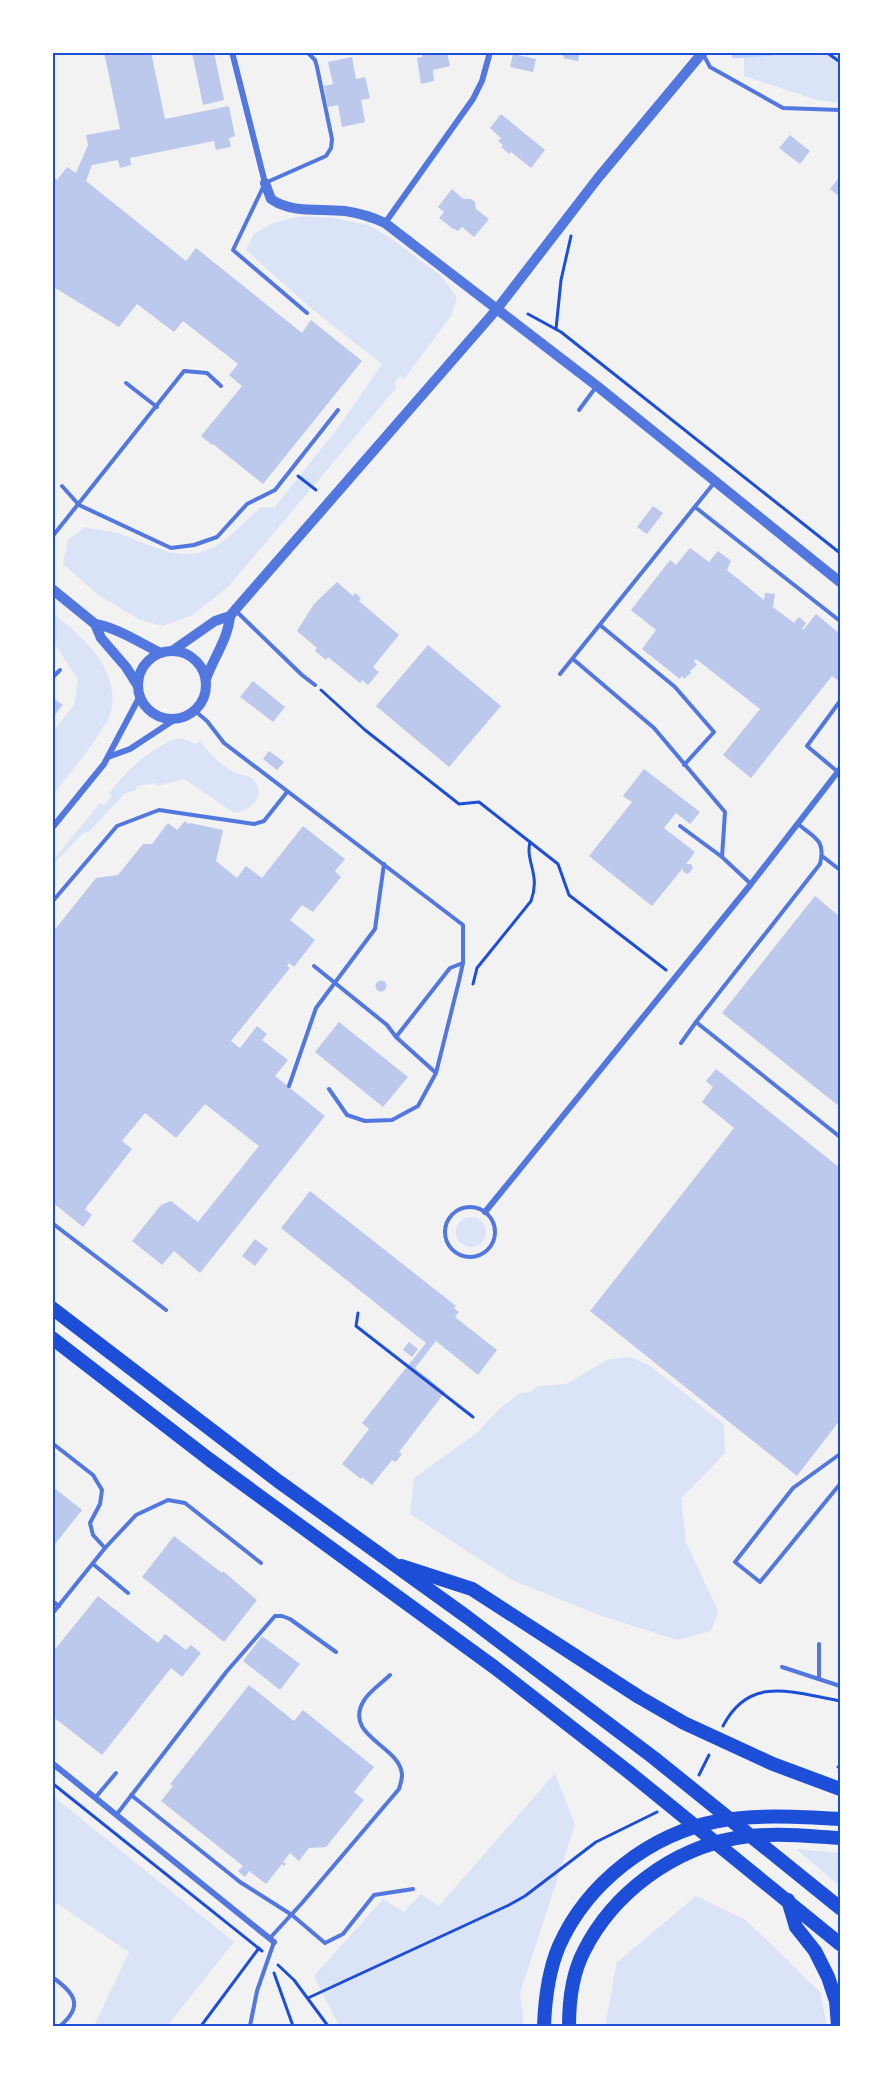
<svg xmlns="http://www.w3.org/2000/svg" width="893" height="2079" viewBox="0 0 893 2079" font-family="'DM Sans',sans-serif">
<style>
.green{fill:#dbe4f7}
.lines{fill:none;stroke-linecap:round;stroke-linejoin:round}
.stream{stroke:#bfd3fe;stroke-width:5}
.building{fill:#bdc9ec}
.path{stroke:#1d4ed8;stroke-width:3}
.service{stroke:#5277de;stroke-width:4}
.minor{stroke:#5277de;stroke-width:6}
.tertiary{stroke:#5277de;stroke-width:10}
.trunk{stroke:#1d4ed8;stroke-width:14}
.neatline{fill:none;stroke:#1d4ed8;stroke-width:2}
</style>
<rect width="100%" height="100%" fill="#f2f2f2"/>
<!-- green -->
<g class="green">
<polygon points="744,53 840,53 840,103 817,100 744,76"/>
<path d="M301 216 334 218 368 225 393 240 440 275 457 297 451 316 404 379 400 376 394 383 397 387 229 586 193 615 163 626 140 620 97 594 63 564 68 540 85 527C98 530 113 531 126 536 157 548 186 565 219 544 234 534 247 519 261 507L274 508 337 429 382 364 313 310 246 250 254 234 273 223Z"/>
<path d="M53 613C84 638 123 671 110 716 108 721 103 727 100 732 86 755 69 774 53 795V731L74 705 78 680 53 641Z"/>
<path d="M179 738 187 740 195 744 200 741C209 753 222 767 236 773 240 775 247 775 250 777 270 791 252 812 234 813L184 779 157 786 156 783 137 786 136 790 124 794 90 831 83 833 53 865V860L100 803 104 805 112 796 109 793C127 770 151 747 179 738Z"/>
<circle cx="471" cy="1232" r="15"/>
<polygon points="631,1357 650,1366 724,1424 725,1453 681,1499 686,1542 718,1611 711,1631 677,1640 599,1615 512,1580 410,1514 414,1478 478,1432 499,1409 520,1393 531,1392 538,1386 566,1384 609,1359"/>
<polygon points="555,1773 575,1825 520,1993 524,2026 339,2026 314,1976 383,1899 404,1912 421,1894 439,1906"/>
<polygon points="53,1796 234,1942 167,2026 94,2026 129,1952 53,1901"/>
<polygon points="796,1849 840,1853 840,1886"/>
<polygon points="696,1896 746,1920 820,1992 827,2026 605,2026 617,1962"/>
</g>
<g class="lines">
<!-- stream -->
<polyline class="stream" points="734,56 787,52"/>
</g>
<!-- building -->
<g class="building">
<polygon points="104,52 151,52 165,119 229,106 235,136 229,138 231,147 216,150 214,141 130,158 131,165 120,168 118,160 92,165 86,181 186,261 196,248 302,333 311,320 362,361 263,484 213,444 212,445 201,436 242,386 229,375 238,364 183,321 174,332 137,304 119,327 52,286 52,176 57,180 67,167 76,173 88,145 86,135 120,129"/>
<polygon points="192,52 214,52 224,100 203,105"/>
<polygon points="422,52 447,52 450,66 433,70 434,81 421,84 417,58 422,57"/>
<polygon points="553,52 580,52 578,61 563,58 564,56"/>
<polygon points="513,54 536,59 533,72 510,67"/>
<polygon points="352,57 356,79 365,77 370,98 361,100 365,122 342,127 338,105 328,107 324,86 333,84 328,62"/>
<polygon points="501,114 545,150 531,168 511,152 509,154 501,147 503,145 498,141 501,138 490,128"/>
<polygon points="790,135 810,151 800,164 779,148"/>
<polygon points="840,176 840,197 830,189"/>
<polygon points="452,189 463,199 471,199 475,202 476,209 489,219 474,237 462,227 458,231 452,228 439,218 444,212 438,207"/>
<polygon points="653,506 663,513 647,534 637,527"/>
<polygon points="690,548 709,562 718,551 731,561 727,570 764,600 765,593 775,594 773,607 794,623 799,617 806,623 802,629 803,630 816,614 840,634 840,682 832,676 751,778 723,755 760,709 696,659 694,661 697,665 690,671 691,673 684,679 682,676 680,679 642,649 656,630 631,610 670,560 676,565"/>
<polygon points="337,582 353,596 355,593 361,598 359,601 399,635 373,667 379,672 368,685 362,680 360,683 328,657 326,660 315,651 317,648 297,631 314,604"/>
<polygon points="428,645 501,706 449,767 376,706"/>
<polygon points="253,681 285,707 273,722 240,697"/>
<polygon points="52,697 63,705 52,718"/>
<polygon points="269,751 284,762 277,770 263,759"/>
<polygon points="644,769 700,812 690,824 676,813 664,828 695,852 686,864 691,864 693,868 688,874 683,872 683,868 652,906 589,856 632,802 623,796"/>
<polygon points="185,821 188,824 190,823 223,830 216,861 237,878 246,866 262,878 303,826 345,859 335,871 341,877 313,912 302,905 290,920 315,940 294,967 289,963 287,966 290,968 231,1041 240,1048 257,1026 267,1034 262,1040 288,1060 275,1076 325,1116 200,1273 174,1251 162,1265 132,1241 161,1205 171,1201 198,1222 259,1146 205,1104 176,1138 145,1113 122,1141 132,1149 85,1209 92,1215 83,1227 52,1202 52,933 96,878 118,875 143,844 152,844 168,823 177,830"/>
<polygon points="815,896 840,917 840,1107 722,1013"/>
<circle cx="381" cy="986" r="5.5"/>
<polygon points="339,1022 408,1077 383,1107 315,1052"/>
<polygon points="716,1069 840,1168 840,1420 797,1476 590,1311 734,1128 702,1102 713,1087 706,1081"/>
<polygon points="310,1191 456,1306 454,1308 459,1312 455,1317 497,1350 478,1375 436,1341 415,1368 445,1392 399,1452 402,1454 396,1462 392,1460 372,1485 362,1477 361,1479 342,1464 369,1429 362,1423 426,1343 281,1228"/>
<polygon points="255,1239 268,1249 255,1266 242,1256"/>
<polygon points="409,1342 418,1349 412,1357 403,1350"/>
<polygon points="52,1486 82,1510 52,1548"/>
<polygon points="174,1536 222,1573 223,1571 257,1600 224,1642 142,1577"/>
<polygon points="98,1596 158,1643 165,1634 186,1650 191,1645 201,1653 182,1677 171,1668 102,1755 52,1716 52,1653"/>
<polygon points="262,1636 300,1664 280,1690 243,1661"/>
<polygon points="249,1685 294,1721 303,1710 374,1767 354,1792 364,1800 326,1847 309,1848 299,1861 290,1853 283,1862 286,1864 284,1866 282,1864 266,1884 249,1871 245,1877 238,1871 243,1866 161,1801 173,1786 170,1784 175,1778"/>
</g>
<g class="lines">
<!-- path -->
<g class="path">
<polyline points="826,52 840,62"/>
<polyline points="528,314 561,332 840,553"/>
<polyline points="556,329 561,280 571,236"/>
<polyline points="298,476 316,490"/>
<polyline points="321,690 365,730 459,804 479,802 558,864 569,895 666,970"/>
<path d="M473 984 477 968 531 901C541 874 525 862 530 842"/>
<polyline points="358,1313 356,1326 473,1417"/>
<path d="M723 1726C750 1674 794 1693 840 1701"/>
<polyline points="838,1767 840,1768"/>
<polyline points="699,1775 709,1755"/>
<polyline points="52,1783 262,1951"/>
<polyline points="278,1965 294,1980 328,2026"/>
<polyline points="274,1973 293,2026"/>
<polyline points="308,1998 509,1905 525,1896 596,1842 657,1812"/>
<polyline points="201,2026 259,1948"/>
</g>
<!-- service -->
<g class="service">
<polyline points="703,54 710,67 783,108 840,110"/>
<polyline points="307,313 233,250 265,183 326,156 331,148 332,139 317,67 315,60 307,52"/>
<polyline points="126,383 157,407"/>
<polyline points="579,410 596,387"/>
<polyline points="62,486 79,505 171,548 194,545 217,537 247,504 275,490 338,410"/>
<polyline points="695,507 840,621"/>
<polyline points="52,537 184,371 207,373 221,386"/>
<polyline points="236,611 302,675 315,685"/>
<polyline points="600,625 675,687 714,732 684,765"/>
<polyline points="573,659 654,728 725,812 722,857"/>
<polyline points="560,674 714,483"/>
<polyline points="52,678 60,670"/>
<polyline points="195,711 207,721 224,743 463,925 463,963 459,981 436,1073 418,1106 392,1120 365,1121 347,1115 329,1089"/>
<polyline points="838,772 807,746 840,701"/>
<polyline points="680,826 722,857 751,884"/>
<polyline points="822,856 840,870"/>
<polyline points="52,902 117,826 159,810 254,824 264,821 287,792"/>
<polyline points="314,966 387,1025 396,1037 436,1073"/>
<polyline points="696,1022 840,1137"/>
<polyline points="396,1037 450,968 463,963"/>
<path d="M681 1043 696 1022 820 864C826 840 815 838 798 824"/>
<polyline points="289,1086 316,1008 375,929 384,864"/>
<circle cx="470" cy="1232" r="25"/>
<polyline points="52,1223 166,1310"/>
<polyline points="52,1443 93,1475 102,1490 100,1504 90,1523 93,1535 105,1548"/>
<polyline points="840,1454 793,1488 735,1562 760,1582 840,1484"/>
<polyline points="93,1564 128,1593"/>
<polyline points="52,1601 59,1606"/>
<polyline points="52,1614 105,1548 136,1515 168,1500 185,1503 261,1563"/>
<polyline points="782,1667 840,1686"/>
<polyline points="819,1679 819,1644"/>
<polyline points="131,1795 240,1882 292,1915 325,1943 343,1934 374,1895 413,1889"/>
<polyline points="95,1798 116,1773"/>
<polyline points="117,1814 227,1671 275,1616 282,1616 290,1619 336,1652"/>
<path d="M270 1938 302 1903 399 1789C400 1785 402 1780 402 1775 401 1746 344 1737 363 1702 368 1692 382 1683 390 1675"/>
<path d="M52 1977C75 1993 84 2006 60 2026"/>
<polyline points="250,2026 257,1991 274,1942"/>
</g>
<!-- minor -->
<g class="minor">
<polyline points="232,52 265,183"/>
<polyline points="385,223 473,99 482,81 490,52"/>
<polyline points="108,757 130,749 174,720"/>
<polyline points="52,828 104,764 140,696"/>
<polyline points="485,1212 751,884 840,769"/>
<polyline points="52,1763 274,1942"/>
</g>
<!-- tertiary -->
<g class="tertiary">
<path d="M265 183 271 199C292 214 321 208 345 211 359 213 372 217 385 223L597 386 840 582"/>
<polyline points="52,589 95,624 101,638 126,667 138,686"/>
<path d="M95 624C118 628 140 643 161 653"/>
<circle cx="172" cy="685" r="34"/>
<polyline points="172,651 215,621 230,616 235,610 497,309 598,178 703,52"/>
<path d="M206 679C214 657 228 639 230 616"/>
</g>
<!-- trunk -->
<g class="trunk">
<polyline points="52,1308 278,1481 467,1617 654,1758 840,1908"/>
<polyline points="52,1338 210,1460 494,1667 630,1773 840,1944"/>
<polyline points="401,1566 472,1589 639,1697 684,1723 773,1764 840,1789"/>
<polyline points="788,1900 796,1927 815,1951 828,1977 836,2001 838,2026"/>
<path d="M544 2026C545 1999 548 1972 559 1946 587 1883 650 1834 718 1821 758 1814 800 1817 840 1819"/>
<path d="M569 2026C569 2001 572 1974 584 1951 613 1893 673 1849 736 1838 771 1832 805 1836 840 1838"/>
</g>
</g>
<!-- border -->
<rect width="893" height="2079" fill="none" stroke="#ffffff" stroke-width="108"/>
<rect x="54" y="54" width="785" height="1971" class="neatline"/>
</svg>
